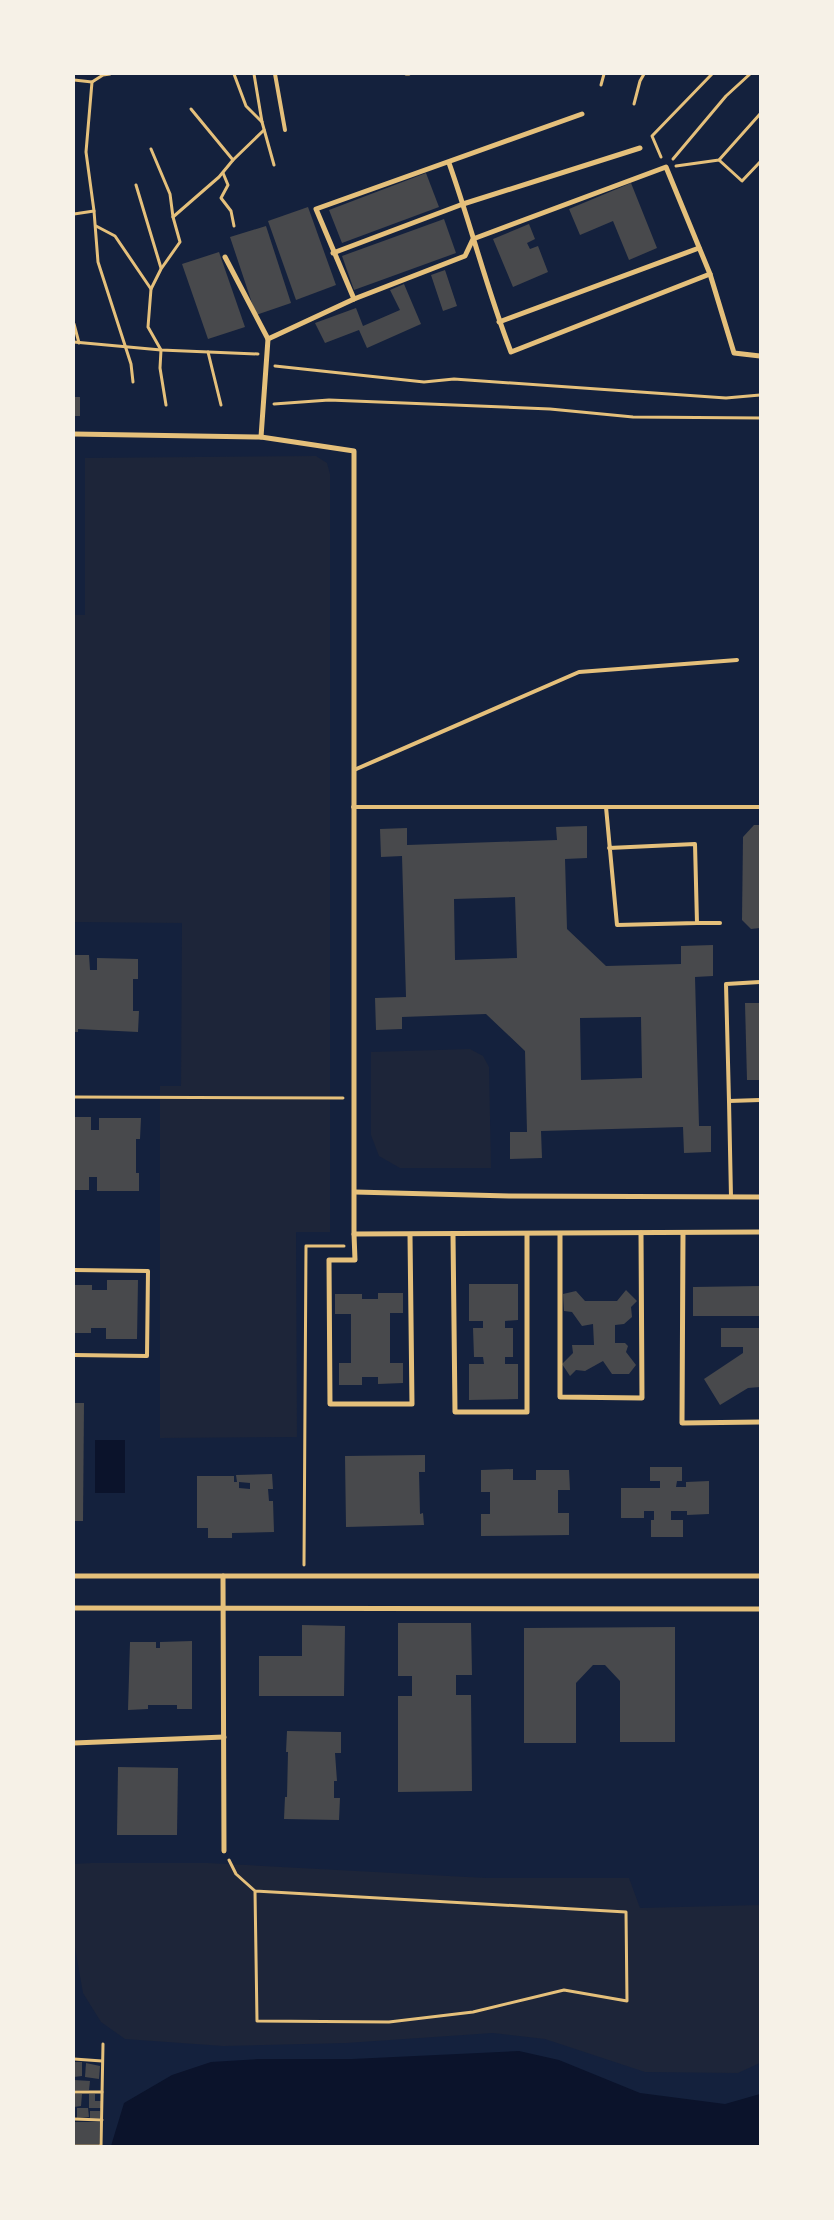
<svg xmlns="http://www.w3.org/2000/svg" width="834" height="2220" viewBox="0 0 834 2220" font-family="Raleway,sans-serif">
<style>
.green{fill:#1d2539}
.water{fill:#0b132b}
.building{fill:#48494c;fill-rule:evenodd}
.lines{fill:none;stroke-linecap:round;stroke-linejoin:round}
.path{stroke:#e5c07b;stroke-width:3}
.service{stroke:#e5c07b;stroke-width:4}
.minor{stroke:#e5c07b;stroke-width:5}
</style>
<rect width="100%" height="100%" fill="#14213d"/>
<!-- green -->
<g class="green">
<polygon points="316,456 327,463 330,474 330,1232 296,1232 297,1437 160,1438 160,1086 181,1086 182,923 74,922 74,615 85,615 85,458"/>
<polygon points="470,1049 483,1056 489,1067 491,1168 400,1168 379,1156 371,1135 371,1052"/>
<polygon points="91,1863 208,1863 486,1878 629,1878 640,1908 760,1905 760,2063 738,2073 645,2072 545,2039 493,2033 346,2043 223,2046 125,2039 101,2022 83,1993 74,1942 74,1864"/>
</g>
<!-- water -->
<g class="water">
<rect x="95" y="1440" width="30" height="53"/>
<polygon points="519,2051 559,2060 640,2093 725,2104 760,2094 760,2146 111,2146 124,2103 172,2075 211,2062 258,2059 352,2059"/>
</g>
<!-- building -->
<g class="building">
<polygon points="426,173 439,207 342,243 329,210"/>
<polygon points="631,183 657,248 629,260 613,221 580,235 569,209"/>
<polygon points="308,207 336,285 296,300 268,221"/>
<polygon points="444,219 456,253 354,290 342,256"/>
<polygon points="529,224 535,239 527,243 530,249 538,246 548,272 513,287 493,239"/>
<polygon points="266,226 291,303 256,315 230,237"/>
<polygon points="219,252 245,327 208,339 182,264"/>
<polygon points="445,270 457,306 443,311 431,275"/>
<polygon points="404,284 421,324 367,348 359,330 325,343 315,323 356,308 363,326 400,310 390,290"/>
<rect x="74" y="397" width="6" height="19"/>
<polygon points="754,825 760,825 760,928 751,929 742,920 743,837"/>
<path d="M587 826V858L565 859 567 929 606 966 681 964V946L713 945V976L695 977 699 1126H711V1152L684 1153 683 1127 541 1131 542 1158 510 1159V1132H527L525 1051 486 1014 402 1017V1029L376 1030 375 998 406 997 402 856 381 857 380 829 407 828V845L557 840 556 827ZM515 897 517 958 455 960 454 899ZM641 1017 642 1078 581 1080 580 1018Z"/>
<polygon points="74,955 89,955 90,970 97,970 97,958 138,959 138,979 133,979 133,1011 139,1011 138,1032 78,1029 78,1032 74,1032"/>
<polygon points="745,1003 760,1003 760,1080 747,1080"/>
<polygon points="74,1117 91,1117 91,1130 99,1130 99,1118 141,1118 140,1139 136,1139 136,1173 139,1173 139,1191 97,1191 97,1177 89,1177 89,1190 74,1190"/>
<polygon points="107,1280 138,1280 137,1339 106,1339 106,1328 91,1328 91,1333 74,1333 74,1285 92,1285 92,1290 107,1290"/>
<polygon points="469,1284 518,1284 518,1320 505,1321 505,1328 513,1328 513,1357 505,1357 505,1364 518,1364 518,1399 469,1400 469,1364 484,1364 483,1357 474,1357 473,1328 483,1328 483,1321 469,1321"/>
<polygon points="760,1286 760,1316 693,1316 693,1287"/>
<polygon points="626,1290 637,1301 631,1307 632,1317 624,1324 615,1325 615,1343 625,1343 628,1346 626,1352 636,1365 629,1374 612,1374 603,1361 585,1371 576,1370 570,1376 562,1364 573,1353 572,1345 594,1345 593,1324 582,1326 572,1312 564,1311 563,1294 576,1291 585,1301 617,1301"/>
<polygon points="378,1293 403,1293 403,1313 390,1313 390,1363 403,1363 403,1383 378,1384 378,1377 362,1377 362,1385 339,1385 339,1363 351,1363 351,1314 335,1314 335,1294 362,1294 362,1299 378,1299"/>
<polygon points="721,1328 760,1328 760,1387 748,1388 720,1405 704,1379 743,1353 743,1347 721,1347"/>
<polygon points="74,1403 84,1403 83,1521 74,1521"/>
<polygon points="425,1455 425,1472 419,1472 420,1514 423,1513 424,1525 346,1527 345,1456"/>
<polygon points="650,1467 682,1467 682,1481 677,1481 676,1487 686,1487 686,1482 709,1481 709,1514 687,1515 687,1511 671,1511 671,1520 683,1520 683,1537 651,1537 651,1520 654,1520 654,1511 644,1511 644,1518 621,1518 621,1488 660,1488 660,1481 650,1481"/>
<polygon points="513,1469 513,1480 536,1480 536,1470 569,1470 570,1490 558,1490 558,1513 569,1513 569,1535 481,1536 481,1514 490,1514 490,1492 481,1492 481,1470"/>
<path d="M272 1474 273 1489H268L269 1501H273L274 1532 232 1533V1538H208V1528H197V1476H234V1482H237L236 1475ZM239 1482 250 1483V1489L239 1488Z"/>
<polygon points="398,1623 471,1623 472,1675 456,1675 456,1695 471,1695 472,1791 398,1792 398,1696 412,1696 412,1676 398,1676"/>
<polygon points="302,1625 345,1626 344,1696 259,1696 259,1656 302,1656"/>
<polygon points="675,1627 675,1742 620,1742 620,1681 605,1665 593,1665 576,1683 576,1743 524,1743 524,1628"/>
<polygon points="192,1641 192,1709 177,1709 177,1705 148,1705 148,1709 128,1710 130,1642 156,1642 156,1648 160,1648 160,1642"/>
<polygon points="287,1731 341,1732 341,1753 335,1753 337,1781 334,1781 334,1798 340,1798 339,1820 284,1819 285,1797 287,1797 288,1752 286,1752"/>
<polygon points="118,1767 178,1768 177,1835 117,1835"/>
<polygon points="74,2062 82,2062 82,2076 74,2077"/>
<polygon points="86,2063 100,2066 99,2079 85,2077"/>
<polygon points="74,2080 90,2081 89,2090 74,2090"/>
<polygon points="74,2094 82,2094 81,2106 74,2107"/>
<polygon points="89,2094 95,2094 95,2101 101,2101 101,2108 89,2108"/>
<polygon points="77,2108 88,2108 89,2117 77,2118"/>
<rect x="90" y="2111" width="10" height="7"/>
<polygon points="74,2122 100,2122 99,2144 74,2144"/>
</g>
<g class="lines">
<!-- path -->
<g class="path">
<polyline points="234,74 246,106 262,122"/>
<polyline points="254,74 262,122 274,165"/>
<polyline points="406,74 409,74"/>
<polyline points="74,80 92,82 103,75 110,74"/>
<polyline points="92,82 86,152 94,211 98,262 131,364 133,382"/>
<polyline points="601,85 604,74"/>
<polyline points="634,104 640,81 644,74"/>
<polyline points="191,109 233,160"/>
<polyline points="151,149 170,194 173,217 180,242 161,269 151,289 148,327 161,350 160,368 166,405"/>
<polyline points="661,157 652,136 712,74"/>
<polyline points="673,159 726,96 750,74"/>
<polyline points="719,160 742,181 760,162"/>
<polyline points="676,166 719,160 760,114"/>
<polyline points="223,173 228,185 221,198 231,211 234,226"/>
<polyline points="136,185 161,268"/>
<polyline points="74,214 94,211"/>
<polyline points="173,217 219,177 233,160 264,130"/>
<polyline points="96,226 115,236 151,289"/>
<polyline points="74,324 79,343"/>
<polyline points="74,342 161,350 258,354"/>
<polyline points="208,352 221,405"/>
<polyline points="275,366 424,382 454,379 726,398 760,395"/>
<polyline points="274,404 329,400 550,409 633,417 760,418"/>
<polyline points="74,1097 343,1098"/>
<polyline points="304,1565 306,1246 344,1246"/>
<polyline points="229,1860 236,1874 255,1891 626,1912 627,2001 564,1990 473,2012 389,2022 257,2021 255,1891"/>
<polyline points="74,2059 102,2061"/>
<polyline points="74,2092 102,2092"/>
<polyline points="74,2119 102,2120"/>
<polyline points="74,2146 101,2146"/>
<polyline points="101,2146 103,2044"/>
</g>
<!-- service -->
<g class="service">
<polyline points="275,74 285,130"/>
<polyline points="354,770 579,672 737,660"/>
<polyline points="353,807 760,807"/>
<polyline points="606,807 617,925 697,923 695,844 609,848"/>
<polyline points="697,923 720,923"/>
<polyline points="760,982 726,984 729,1101 760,1100"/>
<polyline points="729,1101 731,1197"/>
<polyline points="74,1270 148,1271 147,1356 74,1355"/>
</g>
<!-- minor -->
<g class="minor">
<polyline points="333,253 463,204 640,148"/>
<polyline points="225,257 268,339"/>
<polyline points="710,274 734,353 760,356"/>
<polyline points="354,299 316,209 582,114"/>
<polyline points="499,322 699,248"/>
<polyline points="74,434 261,437 354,451 354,1234 760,1232"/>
<path d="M261 437 268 339 354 299 465 256 473 239 666 167 710 274 511 352C487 290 471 225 449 163"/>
<polyline points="355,1192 509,1196 760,1197"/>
<polyline points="683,1233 682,1423 760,1422"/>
<polyline points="354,1234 355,1260 329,1260 330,1404 412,1404 410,1235"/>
<polyline points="453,1234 455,1412 527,1412 527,1234"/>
<polyline points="560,1234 560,1397 642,1398 641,1233"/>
<polyline points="74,1576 760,1576"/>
<polyline points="223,1576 224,1851"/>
<polyline points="74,1608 760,1609"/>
<polyline points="74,1743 224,1737"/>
</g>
</g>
<!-- border -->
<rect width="834" height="2220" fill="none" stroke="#f6f1e7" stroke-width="150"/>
</svg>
